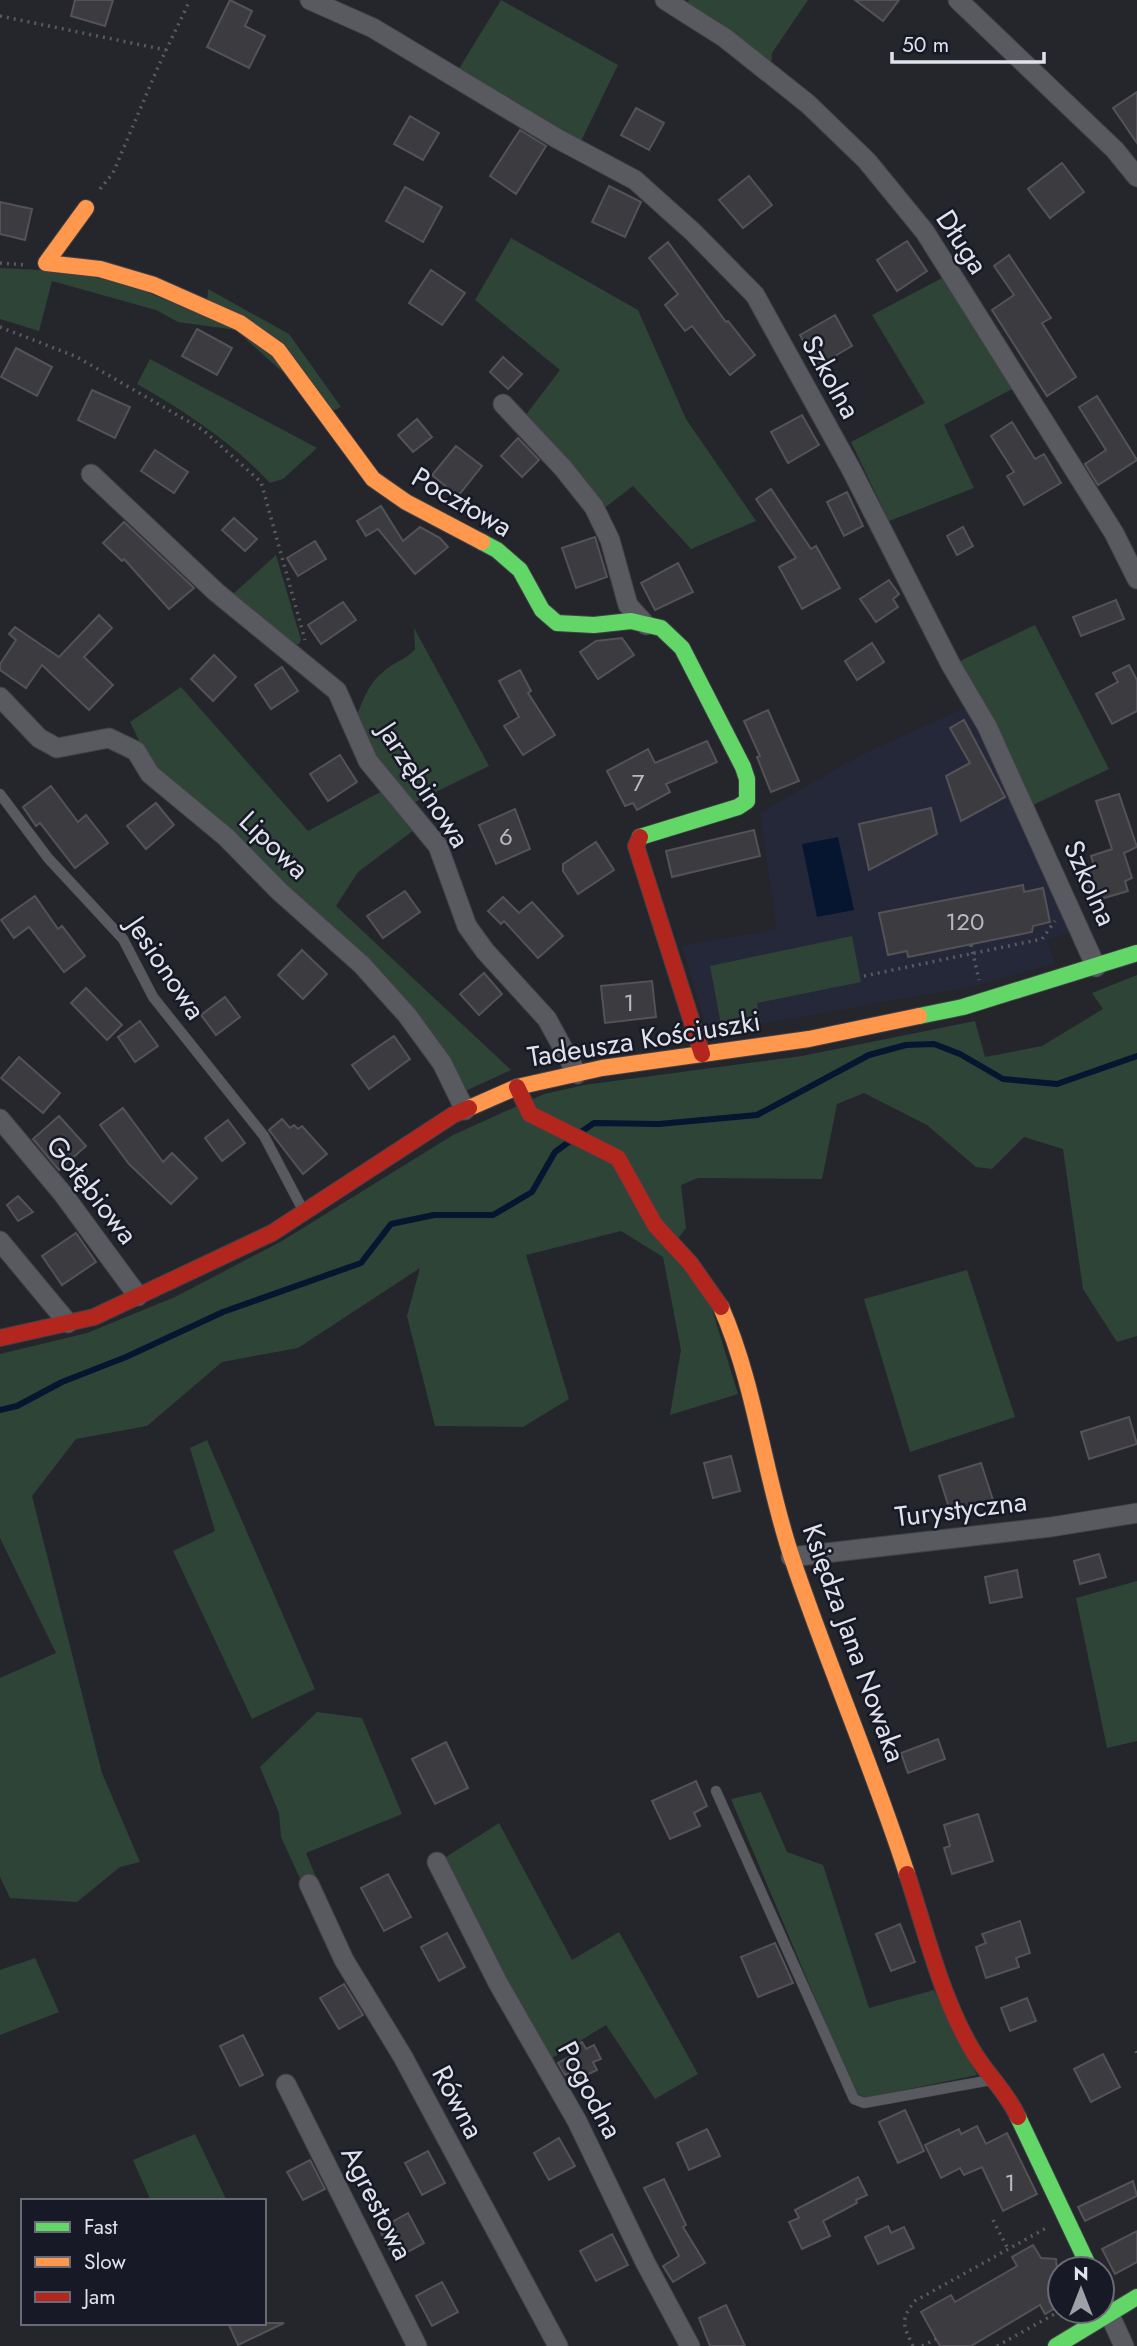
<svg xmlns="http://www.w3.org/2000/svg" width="1137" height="2346" viewBox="0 0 1137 2346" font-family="Jost,sans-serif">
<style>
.built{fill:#252839}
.green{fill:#2e4436}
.water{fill:#061530}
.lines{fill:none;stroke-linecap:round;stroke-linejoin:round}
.stream{stroke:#061530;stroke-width:6}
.building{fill:#3c3b3f;stroke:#545257;stroke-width:2}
.lane-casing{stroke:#404147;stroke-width:11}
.street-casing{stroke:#404147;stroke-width:21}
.fast-casing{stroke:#404147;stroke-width:18}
.slow-casing{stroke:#404147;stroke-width:18}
.jam-casing{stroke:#404147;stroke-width:18}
.path{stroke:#5a5b60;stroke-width:3.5;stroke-dasharray:2 5;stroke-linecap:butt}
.lane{stroke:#595a5f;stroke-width:10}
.street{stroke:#595a5f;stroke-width:19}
.fast{stroke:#63d668;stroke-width:16}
.slow{stroke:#ff974d;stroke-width:16}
.jam{stroke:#b3261e;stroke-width:16}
.labels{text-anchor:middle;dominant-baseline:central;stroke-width:5;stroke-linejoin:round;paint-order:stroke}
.number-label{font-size:24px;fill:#b8b9c1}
.street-label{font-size:28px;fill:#e1e3ec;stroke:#171926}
</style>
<rect width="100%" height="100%" fill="#24262c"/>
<!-- built -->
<polygon class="built" points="969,706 1073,931 1047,940 1055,964 969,987 708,1033 682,946 777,929 760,813 859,756"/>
<!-- green -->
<g class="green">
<polygon points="501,0 618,65 581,141 457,72"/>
<polygon points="689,0 808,0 772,53 771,69 685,6"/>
<polygon points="511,238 638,310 686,419 756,521 691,549 633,486 603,509 522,420 560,370 475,300"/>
<polygon points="0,268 101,273 237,330 178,322 156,310 52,281 39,331 0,319"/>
<polygon points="944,277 1012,389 944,425 974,488 889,521 851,442 925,403 872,315"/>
<polygon points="208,289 289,334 341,407 328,413 207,304"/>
<path d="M150 359 317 448 283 479 270 483C232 442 186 412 137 384Z"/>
<polygon points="276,555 301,640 299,644 294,644 233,594"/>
<polygon points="1035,625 1109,769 1033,805 960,661"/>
<path d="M414 628 489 766 409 805 374 760 355 720C363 700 369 681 388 668 397 661 407 659 415 649Z"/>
<polygon points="181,687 308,831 384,790 414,830 358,872 336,906 511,1070 461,1093 417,1019 155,773 130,722"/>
<polygon points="852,936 861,982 757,1003 761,1023 722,1030 710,966"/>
<polygon points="1137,975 1137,1336 1117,1342 1083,1289 1063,1149 1024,1137 992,1169 976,1167 927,1125 864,1093 837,1104 822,1179 698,1178 681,1185 686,1228 670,1249 711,1306 738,1394 670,1415 681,1350 663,1257 621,1231 526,1255 569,1399 523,1427 435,1426 407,1316 420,1268 298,1348 222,1362 147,1426 76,1439 32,1496 102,1773 140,1862 120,1867 77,1902 10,1898 0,1877 0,1678 56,1653 0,1538 0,1354 87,1333 175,1297 282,1241 453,1135 544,1094 584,1085 802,1056 975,1021 985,1057 1042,1046 1103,1009 1092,993"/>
<polygon points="967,1270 1015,1417 910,1452 864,1299"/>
<polygon points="207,1440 315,1689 252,1719 173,1551 215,1531 190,1448"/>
<polygon points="1137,1581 1137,1741 1107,1748 1076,1598"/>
<polygon points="317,1712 362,1718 402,1814 306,1853 316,1877 302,1883 281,1837 279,1813 260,1767"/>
<polygon points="761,1792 787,1852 823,1865 869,2008 934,1990 977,2075 866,2098 855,2093 731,1799"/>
<polygon points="499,1823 572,1960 619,1932 698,2074 655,2099 606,2025 549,2060 443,1859"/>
<polygon points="35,1958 59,2012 0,2035 0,1970"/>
<polygon points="195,2134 227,2201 151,2201 133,2160"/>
</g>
<!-- water -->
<polygon class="water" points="838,837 854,910 817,917 802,844"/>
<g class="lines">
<!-- stream -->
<g class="stream">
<polyline points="581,1132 594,1123 659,1124 757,1115 869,1055 906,1045 934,1044 960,1054 1003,1079 1057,1084 1137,1056"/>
<polyline points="0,1410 17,1406 62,1382 126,1357 223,1312 361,1263 391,1224 434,1215 493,1215 532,1192 555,1152 570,1141"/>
</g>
</g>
<!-- building -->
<g class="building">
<polygon points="75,0 113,0 105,26 71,16"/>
<polygon points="230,0 252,11 245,26 265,36 249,68 207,47"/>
<polygon points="855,0 899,0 883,21"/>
<polygon points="1137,92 1137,143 1113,108"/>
<polygon points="636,108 664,123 649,150 621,135"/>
<polygon points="410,116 439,133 423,160 394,144"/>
<polygon points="520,130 546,146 516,194 490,176"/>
<polygon points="1062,163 1084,192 1050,218 1028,189"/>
<polygon points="749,176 772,205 743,228 719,200"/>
<polygon points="609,186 641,202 625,237 592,222"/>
<polygon points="405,187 442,207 423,242 386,221"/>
<polygon points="0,202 32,209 25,240 0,234"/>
<polygon points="907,241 927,271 897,291 877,260"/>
<polygon points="668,242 726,322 728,321 755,355 730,375 692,326 685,331 665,305 678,294 649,258"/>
<polygon points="1009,255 1051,318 1042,323 1076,377 1047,396 992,310 1014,295 994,266"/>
<polygon points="431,270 465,293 442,325 409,303"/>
<polygon points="835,315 852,346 818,366 800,335"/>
<polygon points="197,329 232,348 217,375 182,356"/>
<polygon points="16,348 52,367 37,396 1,377"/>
<polygon points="503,357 522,374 508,389 490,372"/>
<polygon points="92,390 130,407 115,438 78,420"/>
<polygon points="1097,396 1137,460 1098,485 1085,464 1106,450 1079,407"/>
<polygon points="802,415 819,445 788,463 771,432"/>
<polygon points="417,419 432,437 413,452 398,435"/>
<polygon points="1012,422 1035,459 1044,454 1061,483 1024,505 1007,476 1014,472 991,436"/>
<polygon points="518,438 539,460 522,477 501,456"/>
<polygon points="456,446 482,466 458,496 432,475"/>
<polygon points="155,450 188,472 174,493 141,471"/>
<polygon points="771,489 811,549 816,546 840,588 802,609 779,567 796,558 756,499"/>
<polygon points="847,492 863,526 844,536 827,502"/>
<polygon points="381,506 403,541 420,527 440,538 448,547 415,574 378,529 366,536 357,521"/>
<polygon points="234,518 257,539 245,551 222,530"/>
<polygon points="124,522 194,588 169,609 124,559 122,561 103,543"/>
<polygon points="963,527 973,546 957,555 947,536"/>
<polygon points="595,537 607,577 576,588 562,548"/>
<polygon points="315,541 326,559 298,576 287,558"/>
<polygon points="678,563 693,592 655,610 641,583"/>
<polygon points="889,580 899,594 893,599 898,607 876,622 860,599"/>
<polygon points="1116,600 1124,619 1081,636 1073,617"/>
<polygon points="343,602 356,620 321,644 308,625"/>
<polygon points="99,615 112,628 84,657 113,685 89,710 42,665 26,688 0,670 0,664 16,640 9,634 15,627 59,657"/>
<polygon points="622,638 634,655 598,679 580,652 596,641"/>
<polygon points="872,643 884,662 857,680 845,661"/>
<polygon points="214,655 236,677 213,701 191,679"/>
<polygon points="1129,665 1137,680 1137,711 1112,724 1096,694 1118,682 1113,673"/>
<polygon points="282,667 298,691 271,709 255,685"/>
<polygon points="520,670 531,691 528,693 555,735 523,755 504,726 519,717 499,681"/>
<polygon points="768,710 799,781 771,792 757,757 760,756 744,721"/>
<polygon points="964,720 1005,797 961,821 946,776 970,763 950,728"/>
<polygon points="707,741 717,762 666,784 670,792 637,810 633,803 625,806 607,771 648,749 655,763"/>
<polygon points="340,755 357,782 328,801 310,774"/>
<polygon points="51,786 78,822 86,815 108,843 75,868 40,823 36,826 23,807"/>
<polygon points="1119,794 1137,847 1124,853 1132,878 1125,881 1128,891 1101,899 1092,895 1085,872 1095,869 1091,856 1112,849 1096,801"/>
<polygon points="156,803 174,825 146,849 127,826"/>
<polygon points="931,808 937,834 869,870 859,824"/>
<polygon points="515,809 530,849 496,864 479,825"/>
<polygon points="754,830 760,856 672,877 666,851"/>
<polygon points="596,842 614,870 578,894 563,871 563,864"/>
<polygon points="1023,885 1024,892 1043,888 1050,922 1033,926 1032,932 908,957 907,951 888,955 879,913"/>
<polygon points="405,891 420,912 383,938 367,916"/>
<polygon points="35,896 58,929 62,926 85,956 64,972 29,927 14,938 1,920"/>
<polygon points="503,897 519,913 532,902 563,936 538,958 504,921 501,924 488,911"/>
<polygon points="302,950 327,974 303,999 278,975"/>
<polygon points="484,973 502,994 479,1015 460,994"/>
<polygon points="652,981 656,1017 605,1023 601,986"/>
<polygon points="86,988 122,1025 107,1040 71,1003"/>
<polygon points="225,997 240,1017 216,1035 201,1015"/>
<polygon points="140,1021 158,1046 135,1062 118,1037"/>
<polygon points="394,1036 410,1059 369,1089 352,1065"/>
<polygon points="19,1057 60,1093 43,1113 1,1078"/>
<polygon points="123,1108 163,1162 172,1153 197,1178 171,1204 129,1164 100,1125"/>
<polygon points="59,1116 86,1146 59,1170 33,1139"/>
<polygon points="282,1119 290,1128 294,1125 298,1129 302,1126 327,1154 303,1174 269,1130"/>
<polygon points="228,1120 245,1143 222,1161 205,1138"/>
<polygon points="18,1196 33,1212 18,1221 7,1205"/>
<polygon points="76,1233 96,1262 62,1285 42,1256"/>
<polygon points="1129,1417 1137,1444 1089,1459 1081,1432"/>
<polygon points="731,1456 740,1491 713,1498 704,1463"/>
<polygon points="981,1463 993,1500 951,1514 939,1476"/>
<polygon points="1099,1554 1106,1577 1080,1584 1074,1561"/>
<polygon points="1017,1570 1022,1597 990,1603 985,1577"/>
<polygon points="938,1739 945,1759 908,1773 901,1753"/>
<polygon points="446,1742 468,1788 435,1804 412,1759"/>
<polygon points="696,1781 707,1806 694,1813 700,1826 670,1839 652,1801"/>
<polygon points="978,1814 993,1861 952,1874 944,1848 950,1846 944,1825"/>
<polygon points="388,1874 411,1917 384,1931 361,1888"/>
<polygon points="1020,1921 1030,1953 1016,1958 1019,1967 986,1978 976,1947 986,1943 982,1934"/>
<polygon points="900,1924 915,1962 891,1971 876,1934"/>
<polygon points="447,1933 465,1967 439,1981 421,1947"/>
<polygon points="775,1943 793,1983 758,1997 741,1957"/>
<polygon points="344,1984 363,2015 339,2029 320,1998"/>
<polygon points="1027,1998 1036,2021 1010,2031 1001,2008"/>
<polygon points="243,2035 263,2075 240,2086 220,2046"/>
<polygon points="582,2042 586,2049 594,2045 601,2059 593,2062 597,2070 574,2081 570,2073 565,2075 558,2063 571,2056 568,2049"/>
<polygon points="1103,2054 1120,2087 1091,2102 1074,2069"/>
<polygon points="905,2110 924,2151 898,2163 879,2122"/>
<polygon points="977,2126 986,2144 1007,2133 1037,2194 1003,2211 982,2167 964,2175 960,2168 941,2178 925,2145 959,2129 961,2134"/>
<polygon points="707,2129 720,2156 689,2170 677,2143"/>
<polygon points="559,2138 575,2166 549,2180 534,2153"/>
<polygon points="428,2151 445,2183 422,2195 405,2163"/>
<polygon points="310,2160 325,2189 303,2200 287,2172"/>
<polygon points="858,2177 867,2195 856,2200 857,2203 823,2221 830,2236 802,2249 789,2222 799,2218 795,2210"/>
<polygon points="664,2179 686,2225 683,2227 705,2263 673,2282 663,2266 679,2256 644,2188"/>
<polygon points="1133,2181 1137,2196 1085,2221 1078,2207"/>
<polygon points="408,2213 424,2243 395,2259 379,2229"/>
<polygon points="888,2226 891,2233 904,2227 914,2248 878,2264 865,2237"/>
<polygon points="1137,2231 1137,2262 1115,2274 1102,2249"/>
<polygon points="612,2234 628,2265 596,2281 580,2251"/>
<polygon points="1033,2245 1041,2258 1056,2259 1060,2305 1045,2314 1040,2305 971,2346 940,2346 921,2312 951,2295 955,2302 1017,2266 1012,2257"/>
<polygon points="442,2282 458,2312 432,2326 416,2296"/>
<polygon points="726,2305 745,2346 710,2346 699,2318"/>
<polygon points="228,2323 284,2323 238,2345"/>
</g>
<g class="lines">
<defs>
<g id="lane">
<polyline points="0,794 48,858 123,939 153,997 264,1136 304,1212"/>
<polyline points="716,1791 854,2099 864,2103 991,2080"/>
</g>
<g id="street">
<polyline points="310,0 373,28 558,139 635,180 693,232 755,295 851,469 951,665 987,726 1096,967"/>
<polyline points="665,0 725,38 808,104 867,161 925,232 1114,533 1137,579"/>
<polyline points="958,0 1115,150 1137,177"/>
<polyline points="503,404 563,468 594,507 610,540 628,605 646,625"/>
<polyline points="91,474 216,592 337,691 368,761 438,846 467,926 485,951 547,1019 577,1074"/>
<polyline points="0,697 39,738 57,748 109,738 136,751 150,774 226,837 279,891 362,965 407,1015 442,1063 465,1110"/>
<polyline points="0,1119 63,1194 138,1296"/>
<polyline points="0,1241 68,1323"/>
<polyline points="791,1557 1051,1527 1137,1513"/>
<polyline points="437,1862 498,1983 577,2121 645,2262 690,2346"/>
<polyline points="309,1884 344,1960 403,2057 558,2346"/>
<polyline points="286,2084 417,2346"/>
<polyline points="1102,2298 1124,2346"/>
</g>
<g id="fast">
<polyline points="482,542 497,550 520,570 542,610 557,623 594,625 631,621 661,628 682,648 743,767 747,779 747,801 738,807 640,837"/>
<polyline points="919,1016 963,1007 1137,953"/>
<polyline points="1018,2117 1090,2269"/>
<polyline points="1056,2346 1137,2297"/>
</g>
<g id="slow">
<polyline points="86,208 46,263 100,269 154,285 240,323 278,350 373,479 406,502 482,542"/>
<polyline points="469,1108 517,1087 602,1068 809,1039 919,1016"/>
<path d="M721 1307C756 1387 764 1476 792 1558 828 1665 873 1768 907 1874"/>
</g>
<g id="jam">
<polyline points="640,837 636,846 702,1054"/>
<polyline points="517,1087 530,1114 618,1158 655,1225 690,1263 721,1307"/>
<polyline points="0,1338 94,1317 272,1233 453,1115 469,1108"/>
<path d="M907 1874C926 1932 940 1993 970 2046 983 2071 1006 2090 1018 2117"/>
</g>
</defs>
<!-- lane casing -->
<use href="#lane" class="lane-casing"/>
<!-- street casing -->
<use href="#street" class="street-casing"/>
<!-- fast casing -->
<use href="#fast" class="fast-casing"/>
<!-- slow casing -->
<use href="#slow" class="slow-casing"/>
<!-- jam casing -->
<use href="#jam" class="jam-casing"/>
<!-- path -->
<g class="path">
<polyline points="0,16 166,50"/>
<polyline points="100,189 113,173 158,67 190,0"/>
<polyline points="0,263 26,265"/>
<polyline points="0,327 77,357 203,430 261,482 305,640"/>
<polyline points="971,945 979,980"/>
<polyline points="864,976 1042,939 1055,921"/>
<polyline points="1136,2051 1137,2053"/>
<polyline points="993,2220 1008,2249"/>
<path d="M913 2346C903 2326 900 2319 915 2301L1048 2227"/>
<polyline points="922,2346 936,2339"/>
<polyline points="997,2346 1060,2311"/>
</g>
<!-- lane -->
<use href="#lane" class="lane"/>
<!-- street -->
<use href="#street" class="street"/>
<!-- fast -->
<use href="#fast" class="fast"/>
<!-- slow -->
<use href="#slow" class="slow"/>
<!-- jam -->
<use href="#jam" class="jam"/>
</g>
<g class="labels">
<!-- number labels -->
<g class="number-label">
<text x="638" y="782">7</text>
<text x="506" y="836">6</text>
<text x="965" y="921">120</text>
<text x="629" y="1002">1</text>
<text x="1010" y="2182">1</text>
</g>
<!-- street labels -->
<g class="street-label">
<text transform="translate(962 242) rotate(57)">Długa</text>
<text transform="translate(831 377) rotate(61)">Szkolna</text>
<text transform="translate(462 502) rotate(30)">Pocztowa</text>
<text transform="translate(424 785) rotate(57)">Jarzębinowa</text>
<text transform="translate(274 845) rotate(44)">Lipowa</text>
<text transform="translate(1090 883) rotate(66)">Szkolna</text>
<text transform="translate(166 968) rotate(56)">Jesionowa</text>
<text transform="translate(644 1039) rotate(-9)">Tadeusza Kościuszki</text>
<text transform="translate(92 1190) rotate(52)">Gołębiowa</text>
<text transform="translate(961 1509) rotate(-7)">Turystyczna</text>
<text transform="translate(854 1643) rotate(70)">Księdza Jana Nowaka</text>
<text transform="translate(590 2090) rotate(62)">Pogodna</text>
<text transform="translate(458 2102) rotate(62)">Równa</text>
<text transform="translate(377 2203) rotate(63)">Agrestowa</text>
</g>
</g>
<!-- legend -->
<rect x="21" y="2199" width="245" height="126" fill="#171926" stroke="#686a75" stroke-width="2"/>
<rect x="35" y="2222" width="35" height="10" fill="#63d668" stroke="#686a75" stroke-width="2"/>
<text x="84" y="2234" font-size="21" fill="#e1e3ec">Fast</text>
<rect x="35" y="2257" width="35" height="10" fill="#ff974d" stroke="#686a75" stroke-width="2"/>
<text x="84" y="2269" font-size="21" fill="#e1e3ec">Slow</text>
<rect x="35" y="2292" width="35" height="10" fill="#b3261e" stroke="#686a75" stroke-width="2"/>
<text x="84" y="2304" font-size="21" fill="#e1e3ec">Jam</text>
<!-- north arrow -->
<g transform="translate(1081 2290)"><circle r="33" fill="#171926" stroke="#686a75" stroke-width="2"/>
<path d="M0-5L12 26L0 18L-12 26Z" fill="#9fa1a9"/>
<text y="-10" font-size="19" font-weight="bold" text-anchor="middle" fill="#e1e3ec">N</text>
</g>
<!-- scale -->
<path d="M892 52v10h152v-10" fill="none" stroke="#e1e3ec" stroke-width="3.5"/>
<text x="902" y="52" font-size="21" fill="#e1e3ec" stroke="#171926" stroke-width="5" paint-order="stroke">50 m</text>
</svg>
